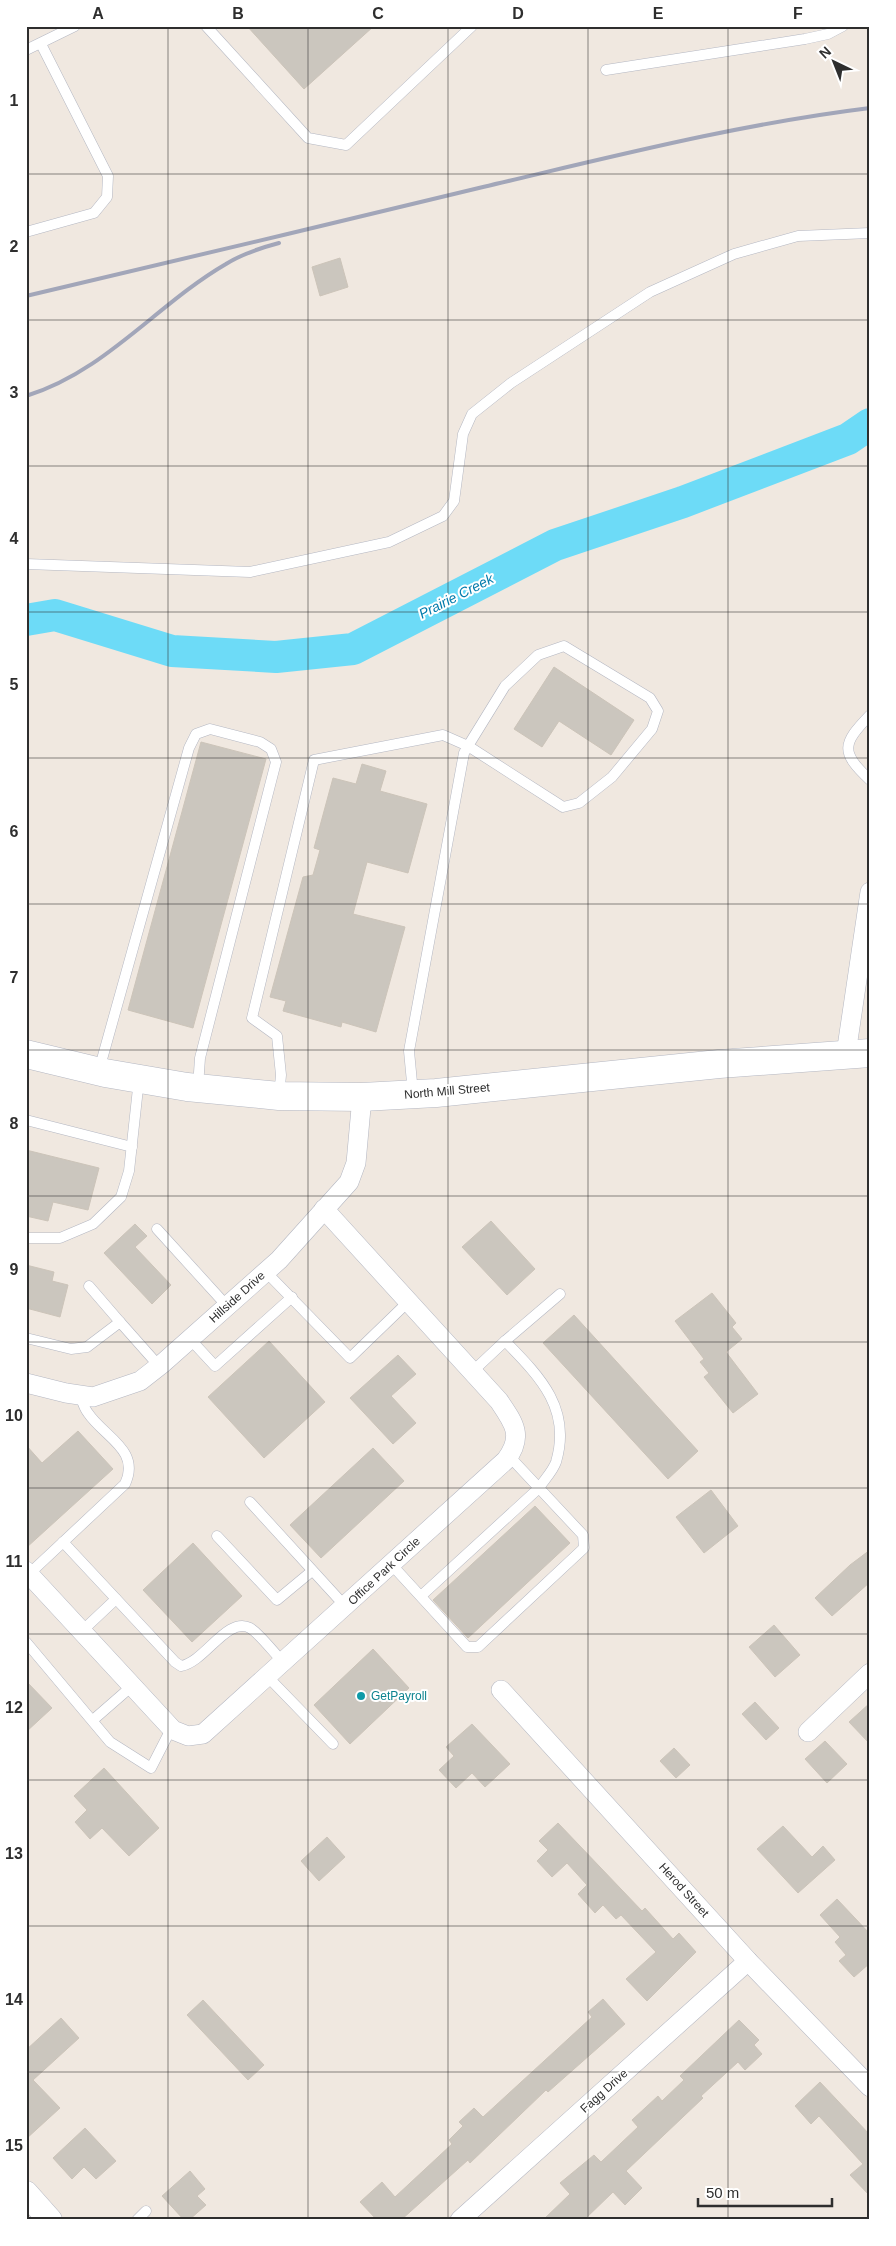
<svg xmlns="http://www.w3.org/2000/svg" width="896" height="2246" viewBox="0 0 896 2246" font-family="Arial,sans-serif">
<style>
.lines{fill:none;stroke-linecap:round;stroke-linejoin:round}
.river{stroke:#6ddbf7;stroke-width:32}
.building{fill:#cbc6be;stroke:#ccc4b9}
.service-casing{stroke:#b4b7c2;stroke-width:11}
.minor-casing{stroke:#b4b7c2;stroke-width:20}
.tertiary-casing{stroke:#b4b7c2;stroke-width:25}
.secondary-casing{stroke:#b4b7c2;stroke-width:29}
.service{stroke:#fff;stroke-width:10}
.minor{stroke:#fff;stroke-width:19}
.tertiary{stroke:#fff;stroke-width:24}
.secondary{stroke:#fff;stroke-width:28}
.rail{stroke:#a2a6b9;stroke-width:4}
.grid{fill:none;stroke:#2e2e2e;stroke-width:1;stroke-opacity:0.55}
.culture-dot{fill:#0f9aa8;stroke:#fff;stroke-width:2}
.labels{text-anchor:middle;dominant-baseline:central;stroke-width:4;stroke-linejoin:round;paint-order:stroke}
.street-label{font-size:12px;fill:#2e2e2e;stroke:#fff}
.culture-label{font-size:12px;fill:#0d838f;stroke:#fff;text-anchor:start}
.water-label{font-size:14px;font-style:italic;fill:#047cac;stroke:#fff}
.neatline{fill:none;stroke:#2e2e2e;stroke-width:2}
.grid-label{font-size:16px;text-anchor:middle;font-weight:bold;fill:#2e2e2e}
</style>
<rect width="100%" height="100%" fill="#f0e8e0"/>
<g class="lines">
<!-- river -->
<polyline class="river" points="26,620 55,615 172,651 276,657 353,649 555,545 683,502 848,439 870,424"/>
</g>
<!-- building -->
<g class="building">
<polygon points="247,26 374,26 304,89"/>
<polygon points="340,258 348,287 320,296 312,267"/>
<polygon points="554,667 634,720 611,755 559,721 542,747 514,729"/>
<polygon points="201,742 266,759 193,1028 128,1010"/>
<polygon points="362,764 386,771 380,791 427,804 408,873 367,862 353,914 405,927 376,1032 342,1022 341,1027 283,1011 286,1001 270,997 303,877 313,875 320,850 314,848 333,778 356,784"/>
<polygon points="26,1150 99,1168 88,1210 53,1202 48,1221 26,1216"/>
<polygon points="491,1221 535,1269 507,1295 462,1247"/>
<polygon points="135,1224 147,1236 135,1247 171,1285 152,1304 104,1253"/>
<polygon points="26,1265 54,1272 52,1281 68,1285 60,1317 26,1308"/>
<polygon points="712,1293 736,1323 732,1327 742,1339 726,1352 758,1394 733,1413 704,1377 709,1373 700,1362 704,1359 675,1321"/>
<polygon points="574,1315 698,1451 668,1479 543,1343"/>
<polygon points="269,1341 325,1402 264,1458 208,1397"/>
<polygon points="398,1355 416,1374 391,1396 416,1423 393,1444 350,1398"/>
<polygon points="78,1431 113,1469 26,1548 26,1445 42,1463"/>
<polygon points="373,1448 404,1481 321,1558 290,1525"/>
<polygon points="711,1490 738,1526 704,1553 676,1517"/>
<polygon points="535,1506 570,1543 468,1638 433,1600"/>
<polygon points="193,1543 242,1596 192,1642 143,1590"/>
<polygon points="870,1550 870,1582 832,1616 815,1598 850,1565"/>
<polygon points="774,1625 800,1655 775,1677 749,1647"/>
<polygon points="373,1649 409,1688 350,1744 314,1705"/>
<polygon points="26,1681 52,1708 26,1732"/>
<polygon points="755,1702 779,1728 766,1740 742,1714"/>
<polygon points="870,1703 870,1744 849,1722"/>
<polygon points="472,1724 510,1764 485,1787 472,1773 456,1788 439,1770 454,1756 446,1747"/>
<polygon points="825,1741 847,1764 827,1783 805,1759"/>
<polygon points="674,1748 690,1765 676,1778 660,1761"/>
<polygon points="104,1768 159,1828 129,1856 102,1828 90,1839 75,1822 87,1810 74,1796"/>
<polygon points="558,1823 642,1911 645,1908 673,1939 679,1933 696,1952 647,2001 626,1979 656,1952 621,1915 616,1919 603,1905 595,1913 578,1894 587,1885 567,1863 552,1877 537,1861 548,1850 539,1841"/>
<polygon points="783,1826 812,1857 823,1846 835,1860 798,1893 757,1849"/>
<polygon points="327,1837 345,1857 319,1881 301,1861"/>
<polygon points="837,1899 870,1934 870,1963 854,1977 839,1961 846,1955 835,1942 840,1937 820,1915"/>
<polygon points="603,1999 625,2024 548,2092 546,2090 470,2163 468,2160 401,2220 377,2220 360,2202 382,2182 395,2197 452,2144 449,2140 463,2126 459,2122 474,2108 483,2117 592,2017 588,2012"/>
<polygon points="203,2000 264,2065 248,2080 187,2015"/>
<polygon points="61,2018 79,2038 33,2080 60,2108 26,2139 26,2050"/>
<polygon points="739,2020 759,2040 754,2045 762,2054 745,2070 738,2062 701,2096 703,2098 626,2171 642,2188 625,2205 613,2192 584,2220 543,2220 570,2194 560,2183 594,2155 601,2162 638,2127 632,2120 658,2096 662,2101 684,2080 680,2076"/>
<polygon points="820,2082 870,2135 870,2196 850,2175 863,2164 819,2116 811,2124 795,2106"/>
<polygon points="85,2128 116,2161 96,2179 84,2167 72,2179 53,2158"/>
<polygon points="190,2171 205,2189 197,2196 206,2205 189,2220 184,2220 162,2196"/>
</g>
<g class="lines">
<defs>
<g id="service">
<polyline points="206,26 308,138 346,145 472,26"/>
<polyline points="26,50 75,26"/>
<polyline points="606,70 805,39 828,34 843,26"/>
<polyline points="26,232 94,213 107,197 108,176 41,44"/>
<polyline points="26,564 250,572 389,542 443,516 454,501 463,434 472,414 511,383 650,292 734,254 798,236 870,233"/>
<path d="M870 715C842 744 840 752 870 780"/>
<polyline points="99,1070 189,748 196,734 210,729 260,742 271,749 276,762 200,1058 198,1087"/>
<polyline points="279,1096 281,1075 277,1036 252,1018 314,760 443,735 468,746 563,807 579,803 612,777 652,729 658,711 650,698 564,646 538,655 505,686 468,746 464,753 409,1051 413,1093"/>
<polyline points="26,1120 132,1147"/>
<polyline points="157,1229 227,1306"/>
<polyline points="26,1238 60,1238 93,1224 121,1197 129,1171 139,1079"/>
<polyline points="266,1272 350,1358 408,1302"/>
<polyline points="89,1286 120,1322"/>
<polyline points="26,1338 71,1349 87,1347 120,1322 159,1366"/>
<polyline points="190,1339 215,1366 292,1297"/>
<polyline points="505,1341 560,1294"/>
<polyline points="250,1502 345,1606"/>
<polyline points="217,1536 277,1600 312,1571"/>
<path d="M63 1542 175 1662 181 1666C205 1662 227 1616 250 1628 260 1634 274 1653 283 1662"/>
<path d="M391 1564 467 1647H478L584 1548 583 1535 539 1488C544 1480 553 1471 556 1462 572 1408 539 1376 505 1341L472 1372"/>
<path d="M29 1574 125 1484C141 1450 104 1437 88 1413 84 1408 82 1401 80 1395"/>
<polyline points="421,1596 539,1488 509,1456"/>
<polyline points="82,1631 116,1599"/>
<polyline points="26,1642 110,1742 151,1768 171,1729"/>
<polyline points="267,1676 333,1744"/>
<polyline points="93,1720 132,1686"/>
<polyline points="137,2220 146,2211"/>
</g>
<g id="minor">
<polyline points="846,1054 870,892"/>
<polyline points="26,1383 66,1393 93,1397 140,1381 163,1363 279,1260 349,1182 356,1163 362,1097"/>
<path d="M26 1571 173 1730 188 1736 203 1734 506 1460C524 1436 514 1423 499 1401L324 1209"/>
<polyline points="501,1690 748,1961 870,2087"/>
<polyline points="808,1732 870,1673"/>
<polyline points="460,2220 748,1961"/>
</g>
<polyline id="tertiary" points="26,2193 50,2220"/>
<polyline id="secondary" points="26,1054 105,1073 187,1087 279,1096 362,1097 436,1093 719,1064 870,1053"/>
</defs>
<!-- service casing -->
<use href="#service" class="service-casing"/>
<!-- minor casing -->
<use href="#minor" class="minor-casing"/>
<!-- tertiary casing -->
<use href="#tertiary" class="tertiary-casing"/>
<!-- secondary casing -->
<use href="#secondary" class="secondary-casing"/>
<!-- service -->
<use href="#service" class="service"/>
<!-- minor -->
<use href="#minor" class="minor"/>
<!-- tertiary -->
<use href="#tertiary" class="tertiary"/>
<!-- secondary -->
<use href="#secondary" class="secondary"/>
<!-- rail -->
<g class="rail">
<path d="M26 296C178 260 331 224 483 187 611 157 739 124 870 108"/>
<path d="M26 396C105 372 157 304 226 264 242 254 260 248 279 243"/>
</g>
</g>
<!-- grid -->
<path class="grid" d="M168 26V2220M308 26V2220M448 26V2220M588 26V2220M728 26V2220M26 174H870M26 320H870M26 466H870M26 612H870M26 758H870M26 904H870M26 1050H870M26 1196H870M26 1342H870M26 1488H870M26 1634H870M26 1780H870M26 1926H870M26 2072H870"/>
<!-- markers -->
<circle class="culture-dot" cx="361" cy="1696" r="5"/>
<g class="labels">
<!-- street labels -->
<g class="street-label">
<text transform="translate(447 1091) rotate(-5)">North Mill Street</text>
<text transform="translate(237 1297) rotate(-42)">Hillside Drive</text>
<text transform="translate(384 1571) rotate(-43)">Office Park Circle</text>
<text transform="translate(684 1890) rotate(48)">Herod Street</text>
<text transform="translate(604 2091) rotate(-42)">Fagg Drive</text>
</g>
<!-- culture labels -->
<g class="culture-label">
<text x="371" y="1696">GetPayroll</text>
</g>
<!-- water labels -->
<g class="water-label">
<text transform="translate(456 596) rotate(-27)">Prairie Creek</text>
</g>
</g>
<!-- border -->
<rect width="896" height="2246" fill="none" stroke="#ffffff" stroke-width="55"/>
<!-- north arrow -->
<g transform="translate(834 62) rotate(317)" stroke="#ffffff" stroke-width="4" paint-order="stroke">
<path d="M0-4L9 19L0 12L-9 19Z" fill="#2e2e2e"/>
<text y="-8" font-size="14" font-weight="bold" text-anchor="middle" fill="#2e2e2e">N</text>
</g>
<!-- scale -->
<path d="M698 2198v8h134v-8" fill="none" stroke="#2e2e2e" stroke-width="2.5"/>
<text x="706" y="2198" font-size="15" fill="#2e2e2e" stroke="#ffffff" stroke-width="4" paint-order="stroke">50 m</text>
<rect x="28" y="28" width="840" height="2190" class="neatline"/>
<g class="grid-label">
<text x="98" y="19">A</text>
<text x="238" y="19">B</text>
<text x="378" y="19">C</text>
<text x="518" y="19">D</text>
<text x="658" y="19">E</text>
<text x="798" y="19">F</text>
<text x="14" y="106">1</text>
<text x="14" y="252">2</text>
<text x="14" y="398">3</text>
<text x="14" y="544">4</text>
<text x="14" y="690">5</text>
<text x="14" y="837">6</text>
<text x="14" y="983">7</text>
<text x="14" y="1129">8</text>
<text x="14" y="1275">9</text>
<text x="14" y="1421">10</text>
<text x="14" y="1567">11</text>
<text x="14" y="1713">12</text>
<text x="14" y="1859">13</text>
<text x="14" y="2005">14</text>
<text x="14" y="2151">15</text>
</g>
</svg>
